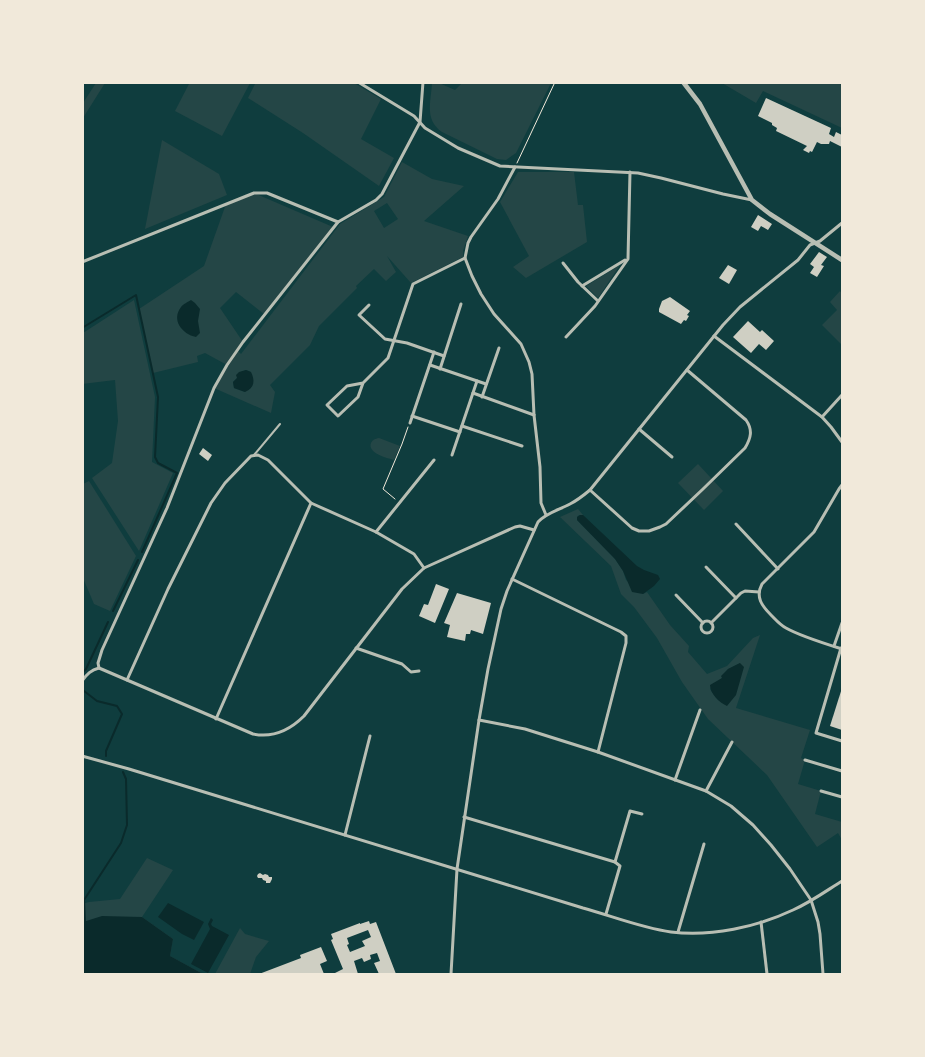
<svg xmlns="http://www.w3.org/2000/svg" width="925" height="1057" viewBox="0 0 925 1057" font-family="'Nunito Sans',sans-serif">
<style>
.green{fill:#244646;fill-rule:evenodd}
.water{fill:#0a2a2b}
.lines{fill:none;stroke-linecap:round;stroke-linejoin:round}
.stream{stroke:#0a2a2b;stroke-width:2}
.building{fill:#cfcfc3;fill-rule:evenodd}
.path{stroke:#f1e9da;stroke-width:1}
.service{stroke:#b8beb3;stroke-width:2}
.minor{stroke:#b8beb3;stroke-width:3}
.tertiary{stroke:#b8beb3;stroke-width:4.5}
</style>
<rect width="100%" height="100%" fill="#0f3d3e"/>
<!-- green -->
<g class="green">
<polygon points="190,82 250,83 222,136 175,111"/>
<polygon points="256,82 354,83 381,99 361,139 394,158 379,186 303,133 248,98"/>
<polygon points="96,83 105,83 83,118 83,103"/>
<path d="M432 83H439L455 90 462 83H551L516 153 506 160 497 159 442 132C424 119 431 102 432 83Z"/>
<polygon points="722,83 842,83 842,128 763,91 756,103"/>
<polygon points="162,140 219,174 227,195 145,229"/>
<path d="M402 162 432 179 464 186 424 221 468 236 463 251V257L411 283 387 256 396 272 386 281 374 269 356 286 357 288 319 326 310 345 270 385 275 392 271 413 214 388 227 365 205 353 197 356 198 362 153 373 139 309 204 266 226 204 254 193 333 227 264 314 236 292 220 308 243 342 237 350 241 354 340 224 384 197ZM387 203 398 219 384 228 374 211ZM246 370 251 372 245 392 234 388 233 382 237 378 241 372Z"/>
<polygon points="518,172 574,172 578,205 583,205 587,242 526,278 513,267 529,256 500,202"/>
<polygon points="620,265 598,298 586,286"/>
<polygon points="840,291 842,294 842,345 822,325 837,310 830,302"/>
<polygon points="134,300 155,397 152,462 173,473 139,551 92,478 112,463 118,421 115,380 82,384 83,333"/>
<path d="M379 438 400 446 394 460C387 458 367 453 371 443 373 439 375 439 379 438Z"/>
<polygon points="698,464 723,491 704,510 678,483"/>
<polygon points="89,481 136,556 110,611 94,604 83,578 83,484"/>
<path d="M578 509 583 515H579L577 517V520L615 559 623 571 626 580 643 594 647 592 670 625 689 646 688 652 707 674 727 666 753 638 760 635 736 708 810 730 801 758 805 760 798 784 821 791 815 814 842 822V840L838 833 817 847 767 775 708 719 682 682 657 638 634 607 621 594 611 566 560 517ZM740 663 718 700 710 689 722 678V676L728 669Z"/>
<polygon points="147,858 173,870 142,917 173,939 170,956 203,974 83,974 82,904 89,902 120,899"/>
<polygon points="240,928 245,934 269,941 256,957 250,974 215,974"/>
</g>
<!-- water -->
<g class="water">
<path d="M191 300 195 303 200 309 198 321 200 333 196 337C182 334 171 320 181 307 183 304 188 302 191 300Z"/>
<path d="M246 370 251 372C255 380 255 388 245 392L234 388 233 382 237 378 236 375 239 372Z"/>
<polygon points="580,515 583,515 637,566 644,570 658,575 660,579 654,586 643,594 632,592 623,571 615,559 577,520 577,517"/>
<path d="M740 663 744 667 736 695 727 706C720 703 710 694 710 685L722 678 721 676 728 669Z"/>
<polygon points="168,903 204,922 194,940 182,934 158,917"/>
<polygon points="102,916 142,917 173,939 170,956 203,974 83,974 83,922"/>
<polygon points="211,918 213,920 211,924 212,926 229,935 208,973 191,964 210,929 208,924"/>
</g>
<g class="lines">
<!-- stream -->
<g class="stream">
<polyline points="82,328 136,295 158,397 155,457 158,463 177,473 142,552"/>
<polyline points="113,611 138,560"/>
<polyline points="82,673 86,669 108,622"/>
<polyline points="84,691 97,701 117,706 122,714 106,751 106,756"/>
<polyline points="85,922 84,900 121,843 127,825 126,779 123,772"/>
</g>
</g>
<!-- building -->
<g class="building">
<polygon points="766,98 831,128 829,134 834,137 836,132 842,135 842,147 830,141 829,144 821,144 817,142 812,152 810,151 809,153 803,150 807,146 776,131 777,128 772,125 772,123 758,116"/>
<polygon points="758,215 772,224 768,230 761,226 758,231 751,227"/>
<polygon points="819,252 827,257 821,265 824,266 817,277 810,273 814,267 810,264"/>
<polygon points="728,265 737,270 729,284 719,278"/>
<polygon points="670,297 690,311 687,315 689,316 686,321 684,320 681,324 659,312 659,309 662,301"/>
<polygon points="748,321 760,332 762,330 774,341 766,350 759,344 751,353 733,337"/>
<polygon points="203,448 212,455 208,461 199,454"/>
<polygon points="436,584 449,589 435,623 419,616 424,604 428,605"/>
<polygon points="457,593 491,603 483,634 471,630 470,634 466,634 465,641 447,637 450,625 444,623"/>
<polygon points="842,688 842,730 830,726"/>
<polygon points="260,873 263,875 265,874 268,875 269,877 272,877 272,879 270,883 266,883 266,881 263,880 262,878 258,878 257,876 258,874"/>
<path d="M369 921 370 924 376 922 396 974H379L374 963 380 961 377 953 370 955 371 959 364 962 362 958 354 961 358 974H335V973L343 969 331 940 333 939 331 934 360 923V924ZM368 930 371 937 362 941 365 946 350 952 347 945 349 944 347 938Z"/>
<polygon points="321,947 327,961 320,964 324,974 259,974 301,958 300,955"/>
</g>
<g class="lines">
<!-- path -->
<g class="path">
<polyline points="517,163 555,82"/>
<polyline points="395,499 383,489 402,444 408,427"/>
</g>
<!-- service -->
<polyline class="service" points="254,455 280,424"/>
<!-- minor -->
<g class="minor">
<polyline points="358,82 414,116 425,128 458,148 500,166 638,173 661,178 723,194 752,200"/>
<polyline points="515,167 498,199 471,237 468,243 465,258 472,276 481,294 494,314 521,344 529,362 532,374 534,415 540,467 541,503 546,515"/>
<polyline points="82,262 254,193 267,193 338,222"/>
<polyline points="563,263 578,282 598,301"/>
<polyline points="582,286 625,260"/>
<polyline points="369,305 359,315 385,339 407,343 444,356"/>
<polyline points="714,336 822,417 831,427 842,442"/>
<polyline points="566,337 595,306 628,259 630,172"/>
<polyline points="430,365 486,384"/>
<polyline points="440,369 461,304"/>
<polyline points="363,383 358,397 338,416 327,405 347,386 363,383 388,358 413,284 465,258"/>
<polyline points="473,393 534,415"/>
<polyline points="482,397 499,348"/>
<polyline points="412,416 460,432"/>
<polyline points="822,417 842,395"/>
<polyline points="410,423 434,352"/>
<polyline points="462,426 522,446"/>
<polyline points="639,429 672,457"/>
<polyline points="452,455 477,381"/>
<path d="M842 485 839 489 814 532 762 584C755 597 762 606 771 615 776 620 780 625 786 628 800 636 826 644 842 649"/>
<path d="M590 490 632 528 639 531H649L660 527 666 524 703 489 745 448C751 438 753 430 746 420L687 370"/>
<polyline points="736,524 778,569"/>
<polyline points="376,532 434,460"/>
<polyline points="706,567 736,598"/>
<polyline points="512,579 621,632 626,636 626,643 598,752"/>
<polyline points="676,595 703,623"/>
<circle cx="707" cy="627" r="6"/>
<polyline points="711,623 741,593 745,591 759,592"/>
<polyline points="834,646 842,623"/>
<polyline points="356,648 402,664 411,672 419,671"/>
<polyline points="841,648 816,733 842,741"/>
<polyline points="99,668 98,663 102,650 167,508 214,388 227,365 243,342 338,222 376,200 382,194 420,122 423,82"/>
<polyline points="127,680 168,589 211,503 225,483 251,456 258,455 268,460 311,503 376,532 414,554 424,568"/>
<path d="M82 681C87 674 91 670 99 668L253 734C273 738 290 730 304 716L402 589 424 568 515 527 520 526 534 530"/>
<polyline points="216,719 311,503"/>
<polyline points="479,720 525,729 598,752 706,791 731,806 753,825 771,845 790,869 811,900 818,922 820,934 823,974"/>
<path d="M82 756 129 769 583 908C612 916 642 928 671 932 711 937 757 927 793 910 811 902 826 891 842 881"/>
<polyline points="805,760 842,771"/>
<polyline points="675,780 700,710"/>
<polyline points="706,791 732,742"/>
<polyline points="821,791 842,797"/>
<polyline points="464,817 615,862 620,866 606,914"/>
<polyline points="345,835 370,736"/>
<polyline points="615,862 630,811 642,814"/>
<polyline points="761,922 767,974"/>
<polyline points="678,932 704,844"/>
<path d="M451 974 457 869 479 720 488 669 501 609 507 591 538 522C546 513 559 510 570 504 578 500 584 495 590 490L723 325 740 307 798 260 810 245 820 241 842 223"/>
</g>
<!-- tertiary -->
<polyline class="tertiary" points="683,82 700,104 752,200 770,214 842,260"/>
</g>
<!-- border -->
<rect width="925" height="1057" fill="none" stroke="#f1e9da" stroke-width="168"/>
</svg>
